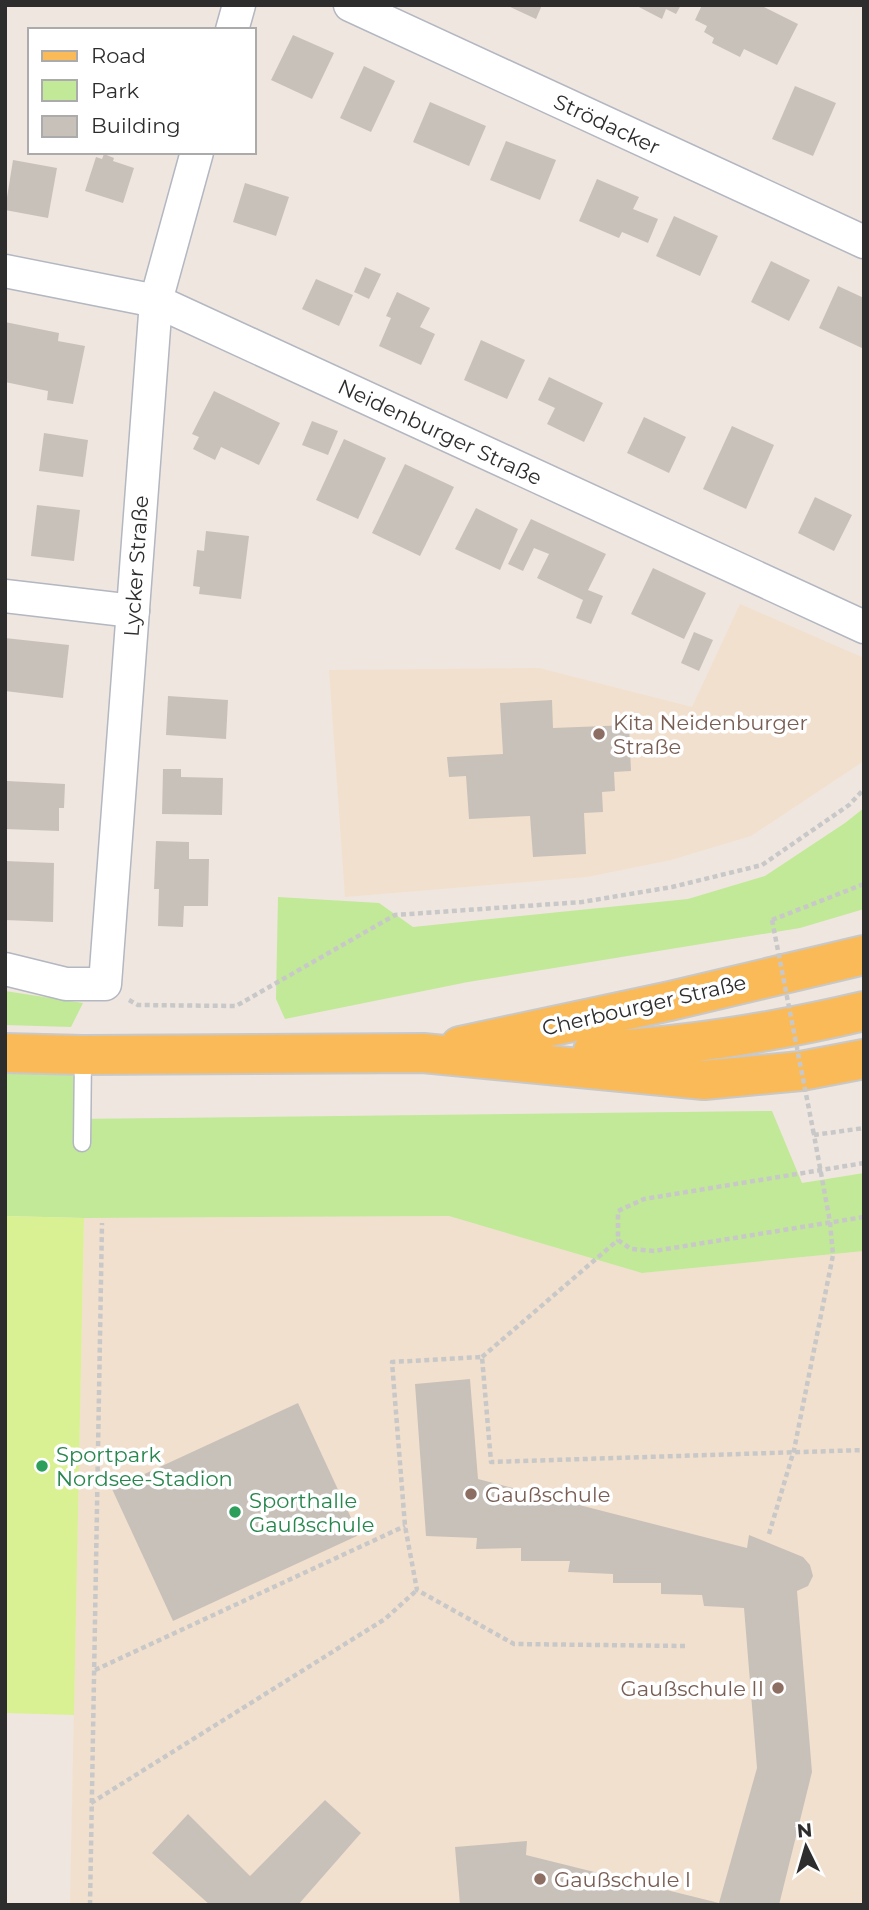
<svg xmlns="http://www.w3.org/2000/svg" width="869" height="1910" viewBox="0 0 869 1910" font-family="Montserrat,sans-serif">
<style>
.education{fill:#f2e0ce}
.green{fill:#c1e998}
.pitch{fill:#d9f193}
.building{fill:#c8c1ba}
.lines{fill:none;stroke-linecap:round;stroke-linejoin:round}
.lane-casing{stroke:#b3b7c1;stroke-width:19}
.street-casing{stroke:#b3b7c1;stroke-width:35}
.primary-casing{stroke:#c8c8c8;stroke-width:42}
.path{stroke:#c8c8c8;stroke-width:4.5;stroke-dasharray:5 3.5;stroke-linecap:butt}
.lane{stroke:#fff;stroke-width:16}
.street{stroke:#fff;stroke-width:32}
.primary{stroke:#fbba58;stroke-width:38}
.path-bridge{stroke:#c8c8c8;stroke-width:4.5;stroke-dasharray:5 3.5;stroke-linecap:butt}
.education-dot{fill:#8d6e63;stroke:#fff;stroke-width:2.5}
.leisure-dot{fill:#2e9e5b;stroke:#fff;stroke-width:2.5}
.labels{text-anchor:middle;dominant-baseline:central;stroke-width:7;stroke-linejoin:round;paint-order:stroke}
.street-label{font-size:21px;fill:#2d2d2d;stroke:#fff}
.education-label{font-size:21px;fill:#785e54;stroke:#fff;text-anchor:start}
.leisure-label{font-size:21px;fill:#27864d;stroke:#fff;text-anchor:start}
</style>
<rect width="100%" height="100%" fill="#efe6df"/>
<!-- education -->
<g class="education">
<polygon points="740,604 864,658 864,761 751,836 671,860 587,877 345,897 329,670 539,668 692,707"/>
<polygon points="449,1216 642,1273 864,1251 864,1905 70,1905 84,1218"/>
</g>
<!-- green -->
<g class="green">
<polygon points="864,808 864,909 800,928 468,982 285,1019 276,999 278,897 379,903 413,927 688,899 765,876 845,823"/>
<polygon points="5,991 83,1003 71,1027 5,1025"/>
<polygon points="5,1072 73,1074 75,1119 772,1111 802,1183 864,1173 864,1251 642,1273 449,1216 84,1218 5,1216"/>
</g>
<!-- pitch -->
<polygon class="pitch" points="5,1216 84,1218 74,1715 5,1713"/>
<!-- building -->
<g class="building">
<polygon points="506,5 542,5 536,19"/>
<polygon points="635,5 681,5 676,14 666,9 662,19"/>
<polygon points="702,5 760,5 798,24 777,65 744,49 740,57 712,43 714,38 704,32 707,26 695,20"/>
<polygon points="293,35 334,53 312,99 271,80"/>
<polygon points="364,66 395,81 371,132 340,118"/>
<polygon points="795,86 836,103 813,156 772,139"/>
<polygon points="430,102 486,126 469,166 413,142"/>
<polygon points="506,141 556,160 540,200 490,180"/>
<polygon points="104,154 114,158 113,161 134,168 123,203 85,191 96,157 102,159"/>
<polygon points="13,160 57,168 48,218 5,210"/>
<polygon points="597,179 639,197 633,209 658,219 648,243 622,232 619,238 579,221"/>
<polygon points="245,183 289,197 276,236 233,222"/>
<polygon points="674,216 718,236 700,276 656,256"/>
<polygon points="771,261 810,280 789,321 751,302"/>
<polygon points="365,267 381,274 369,299 354,292"/>
<polygon points="316,279 353,295 339,326 302,309"/>
<polygon points="838,286 864,298 864,349 819,328"/>
<polygon points="397,292 430,308 420,327 435,334 421,365 379,346 391,318 386,316"/>
<polygon points="5,322 59,333 58,341 85,346 73,404 47,400 48,391 5,382"/>
<polygon points="481,340 525,360 507,399 464,380"/>
<polygon points="549,377 603,403 584,442 547,424 555,408 538,400"/>
<polygon points="214,391 280,423 259,465 221,447 215,460 193,449 199,437 192,434"/>
<polygon points="644,417 686,437 669,473 627,453"/>
<polygon points="312,421 338,431 328,455 302,445"/>
<polygon points="732,426 774,445 746,509 703,489"/>
<polygon points="44,433 88,440 83,477 39,471"/>
<polygon points="344,439 386,458 358,519 316,500"/>
<polygon points="405,464 454,487 420,556 372,533"/>
<polygon points="815,497 852,515 834,551 798,533"/>
<polygon points="37,505 80,510 74,561 31,556"/>
<polygon points="476,508 518,529 500,570 455,549"/>
<polygon points="531,519 606,554 588,590 603,596 591,624 576,618 583,600 537,578 549,554 534,548 523,571 508,564"/>
<polygon points="206,531 249,536 241,599 199,594 200,587 193,586 197,550 204,551"/>
<polygon points="653,568 706,593 684,639 631,614"/>
<polygon points="694,632 713,640 699,671 681,663"/>
<polygon points="5,638 69,645 63,698 5,691"/>
<polygon points="168,696 228,700 226,739 166,735"/>
<polygon points="552,700 553,728 629,725 631,771 614,772 615,791 602,792 603,812 584,813 586,854 533,857 530,816 469,819 466,776 449,777 447,757 503,754 500,703"/>
<polygon points="163,769 181,769 181,777 223,778 222,815 162,814"/>
<polygon points="7,781 65,784 64,808 59,808 59,831 5,829"/>
<polygon points="156,841 189,842 189,859 209,859 208,906 184,906 183,927 158,926 159,889 154,889"/>
<polygon points="5,861 54,863 53,922 5,920"/>
<polygon points="470,1379 478,1479 747,1548 749,1535 803,1557 810,1565 813,1576 808,1586 797,1591 812,1772 779,1905 460,1905 455,1847 527,1841 526,1855 719,1903 757,1768 744,1608 704,1606 702,1595 661,1594 661,1583 613,1583 613,1574 568,1572 570,1561 521,1561 521,1548 476,1549 477,1538 426,1536 415,1384"/>
<polygon points="298,1403 359,1535 173,1621 112,1489"/>
<polygon points="325,1800 361,1833 298,1905 210,1905 152,1853 188,1814 250,1876"/>
</g>
<g class="lines">
<defs>
<polyline id="lane" points="82,1143 83,1055"/>
<g id="street">
<polyline points="350,5 864,242"/>
<polyline points="232,30 239,5"/>
<polyline points="5,271 156,301 864,627"/>
<polyline points="5,596 133,611"/>
<polyline points="5,969 66,984 105,984 156,301 197,152"/>
</g>
<g id="primary">
<polyline points="460,1046 670,1001 864,955"/>
<path d="M593 1051C685 1047 775 1032 864 1011"/>
<polyline points="5,1053 83,1055 423,1053 704,1080 801,1071 864,1059"/>
</g>
</defs>
<!-- lane casing -->
<use href="#lane" class="lane-casing"/>
<!-- street casing -->
<use href="#street" class="street-casing"/>
<!-- primary casing -->
<use href="#primary" class="primary-casing"/>
<!-- path -->
<g class="path">
<polyline points="772,920 864,884"/>
<polyline points="129,1000 138,1005 236,1006 395,915 582,902 672,887 762,865 849,805 864,789"/>
<polyline points="864,1163 644,1199 618,1211 618,1240 631,1249 654,1251 864,1217"/>
<polyline points="482,1357 618,1240"/>
<polyline points="769,1534 794,1450 833,1255 830,1222 814,1135 864,1128"/>
<polyline points="685,1646 514,1644 417,1590 405,1526 392,1362 482,1357 491,1462 864,1450"/>
<polyline points="95,1670 405,1526"/>
<polyline points="91,1803 385,1619 417,1590"/>
<polyline points="90,1905 102,1223"/>
</g>
<!-- lane -->
<use href="#lane" class="lane"/>
<!-- street -->
<use href="#street" class="street"/>
<!-- primary -->
<use href="#primary" class="primary"/>
<!-- path-bridge -->
<polyline class="path-bridge" points="772,920 814,1135"/>
</g>
<!-- markers -->
<g class="education-dot">
<circle cx="599" cy="734" r="7"/>
<circle cx="471" cy="1494" r="7"/>
<circle cx="778" cy="1688" r="7"/>
<circle cx="540" cy="1879" r="7"/>
</g>
<g class="leisure-dot">
<circle cx="42" cy="1466" r="7"/>
<circle cx="235" cy="1512" r="7"/>
</g>
<g class="labels">
<!-- street labels -->
<g class="street-label">
<text transform="translate(607 124) rotate(25)">Strödacker</text>
<text transform="translate(440 432) rotate(25)">Neidenburger Straße</text>
<text transform="translate(136 566) rotate(-86)">Lycker Straße</text>
<text transform="translate(644 1005) rotate(-13)">Cherbourger Straße</text>
</g>
<!-- education labels -->
<g class="education-label">
<text x="613" y="722">Kita Neidenburger<tspan x="613" dy="24">Straße</tspan></text>
<text x="485" y="1494">Gaußschule</text>
<text x="764" y="1688" text-anchor="end">Gaußschule II</text>
<text x="554" y="1879">Gaußschule I</text>
</g>
<!-- leisure labels -->
<g class="leisure-label">
<text x="56" y="1454">Sportpark<tspan x="56" dy="24">Nordsee-Stadion</tspan></text>
<text x="249" y="1500">Sporthalle<tspan x="249" dy="24">Gaußschule</tspan></text>
</g>
</g>
<!-- border -->
<rect width="869" height="1910" fill="none" stroke="#2d2d2d" stroke-width="14"/>
<!-- legend -->
<rect x="28" y="28" width="228" height="126" fill="#ffffff" stroke="#ababab" stroke-width="2"/>
<rect x="42" y="51" width="35" height="10" fill="#fbba58" stroke="#ababab" stroke-width="2"/>
<text x="91" y="63" font-size="21" fill="#2d2d2d">Road</text>
<rect x="42" y="80" width="35" height="21" fill="#c1e998" stroke="#ababab" stroke-width="2"/>
<text x="91" y="98" font-size="21" fill="#2d2d2d">Park</text>
<rect x="42" y="116" width="35" height="21" fill="#c8c1ba" stroke="#ababab" stroke-width="2"/>
<text x="91" y="133" font-size="21" fill="#2d2d2d">Building</text>
<!-- north arrow -->
<g transform="translate(806 1847) rotate(355)" stroke="#ffffff" stroke-width="5" paint-order="stroke">
<path d="M0-5L12 26L0 18L-12 26Z" fill="#2d2d2d"/>
<text y="-10" font-size="19" font-weight="bold" text-anchor="middle" fill="#2d2d2d">N</text>
</g>
</svg>
